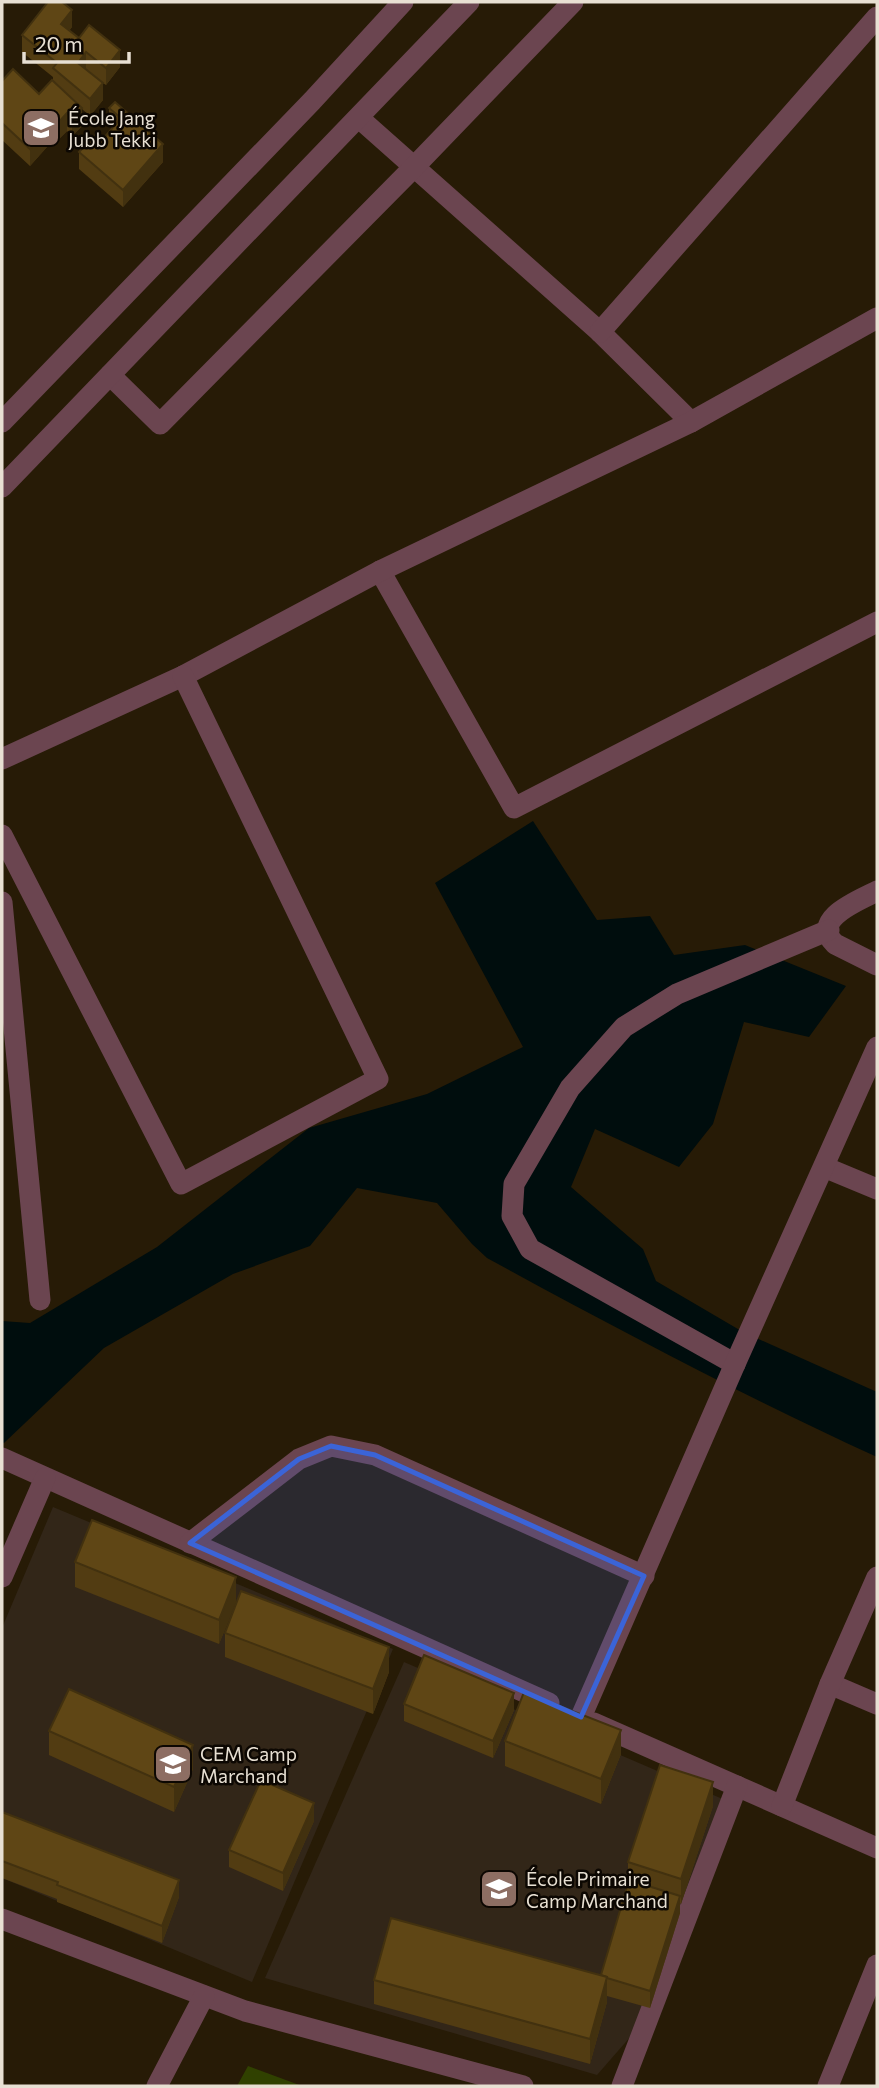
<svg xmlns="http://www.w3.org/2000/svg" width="879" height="2088" viewBox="0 0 879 2088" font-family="Commissioner,sans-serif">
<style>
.education{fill:#322618}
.green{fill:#304100}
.water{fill:#000d0d}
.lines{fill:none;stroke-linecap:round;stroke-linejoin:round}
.minor{stroke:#6b4550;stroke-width:21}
.wall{fill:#523c12}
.shaded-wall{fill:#42310f}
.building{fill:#5f4615;stroke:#42310f;stroke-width:2}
.marked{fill:#3b64d7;fill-opacity:0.2;stroke:#3b64d7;stroke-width:5;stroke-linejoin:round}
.labels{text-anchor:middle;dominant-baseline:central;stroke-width:5;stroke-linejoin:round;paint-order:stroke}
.poi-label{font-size:19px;fill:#e8e0d3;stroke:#0c0702;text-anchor:start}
</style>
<rect width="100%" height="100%" fill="#271b06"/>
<!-- education -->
<g class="education">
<polygon points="53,1507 393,1649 252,1982 2,1878 2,1628"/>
<polygon points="404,1662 725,1800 645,2020 597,2075 265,1978"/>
</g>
<!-- green -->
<polygon class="green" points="248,2066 302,2086 237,2086"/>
<!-- water -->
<path class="water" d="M533 821 597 920 650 916 674 955 745 945 846 986 809 1037 744 1022 713 1124 679 1167 595 1129 571 1187 643 1249 656 1281 743 1332 877 1392V1457C744 1396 615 1328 487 1258L472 1244 437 1203 357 1188 310 1246 233 1274 104 1348 4 1443 2 1442V1321L30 1323 157 1247 309 1128 427 1094 523 1047 435 883Z"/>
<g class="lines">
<!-- minor -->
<g class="minor">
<polyline points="359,118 600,332 691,422"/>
<polyline points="600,332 877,17"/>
<polyline points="110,375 160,424 414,167 573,2"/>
<polyline points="2,422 312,101 403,2"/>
<polyline points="2,487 469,2"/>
<polyline points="380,571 514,808 877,622"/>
<polyline points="2,759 183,676 380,571 691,422 877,318"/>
<polyline points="2,835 181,1184 378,1079 183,676"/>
<path d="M877 891C860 900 809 919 835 944L877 965"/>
<polyline points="2,902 40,1300"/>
<polyline points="824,1167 877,1189"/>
<polyline points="735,1364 530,1249 512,1216 514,1184 570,1088 624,1027 677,994 829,930"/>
<polyline points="2,1458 549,1703"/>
<polyline points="190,1543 299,1459 331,1446 375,1455 644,1576"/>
<polyline points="2,1577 45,1478"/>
<polyline points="830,1684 877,1704"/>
<polyline points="581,1717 735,1364 877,1047"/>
<polyline points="594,1723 877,1848"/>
<polyline points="782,1806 830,1684 877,1577"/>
<polyline points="2,1919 245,2011 523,2086"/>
<polyline points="157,2086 204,1996"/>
<polyline points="622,2086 737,1786"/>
<polyline points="828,2086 877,1965"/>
</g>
</g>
<!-- wall -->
<g class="wall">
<polygon points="72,27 69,31 120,67 106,85 103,83 103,100 90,116 82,109 82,126 72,136 67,131 57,141 49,135 47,137 47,147 30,166 2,140 2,81 39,94 53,81 53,77 22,52 22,35"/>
<polygon points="109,108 163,144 163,162 123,207 79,169 79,152 103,139 112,128 109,125"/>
<polygon points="75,1562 236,1602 219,1644 75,1587"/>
<polygon points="225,1633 389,1672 373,1714 225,1657"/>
<polygon points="404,1704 514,1710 493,1758 404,1721"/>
<polygon points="49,1731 193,1769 174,1812 49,1755"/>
<polygon points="505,1741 621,1754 601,1804 505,1766"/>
<polygon points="713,1806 681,1904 680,1903 680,1913 650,2008 607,1996 607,2002 590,2064 374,2004 374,1980 601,1975 628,1884 628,1862"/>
<polygon points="2,1812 179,1897 162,1943 57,1902 57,1899 2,1878"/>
<polygon points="314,1821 283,1891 229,1867 229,1850"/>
</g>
<!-- shaded-wall -->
<g class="shaded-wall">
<polygon points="72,10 72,27 61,41 61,24"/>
<polygon points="120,50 120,67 106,85 106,68"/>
<polygon points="86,52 86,69 78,63"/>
<polygon points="103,83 103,100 90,116 90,99"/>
<polygon points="82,108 82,126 72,136 72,118"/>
<polygon points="67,113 67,131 57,141 57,124"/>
<polygon points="49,118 49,135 47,137 47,147 30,166 30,149 42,126"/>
<polygon points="163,144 163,162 123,207 123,190"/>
<polygon points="236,1577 236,1602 219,1644 219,1620"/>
<polygon points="389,1647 389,1672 373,1714 373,1689"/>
<polygon points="514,1693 514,1710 493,1758 493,1741"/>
<polygon points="621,1730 621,1754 601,1804 601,1779"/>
<polygon points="193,1745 193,1769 174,1812 174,1787"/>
<polygon points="713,1782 713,1806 681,1904 681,1879"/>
<polygon points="314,1803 314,1821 283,1891 283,1873"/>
<polygon points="179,1880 179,1897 162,1943 162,1926"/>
<polygon points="680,1896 680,1913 650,2008 650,1991"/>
<polygon points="607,1977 607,2002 590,2064 590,2039"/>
</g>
<!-- building -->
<g class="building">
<polygon points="48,2 62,2 72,10 61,24 79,38 89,25 120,50 106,68 86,52 78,63 103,83 90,99 53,68 57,63 22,35"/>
<polygon points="13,69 39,94 52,80 82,108 72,118 67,113 57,124 49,118 42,126 47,130 30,149 2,123 2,81"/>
<polygon points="115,102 163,144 123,190 79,152 97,133 103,139 121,118 109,108"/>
<polygon points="92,1520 236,1577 219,1620 75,1562"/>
<polygon points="241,1591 389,1647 373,1689 225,1633"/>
<polygon points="424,1655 514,1693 493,1741 404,1704"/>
<polygon points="69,1689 193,1745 174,1787 49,1731"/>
<polygon points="524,1692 621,1730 601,1779 505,1741"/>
<polygon points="660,1765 713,1782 681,1879 628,1862"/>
<polygon points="261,1780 314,1803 283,1873 229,1850"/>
<polygon points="2,1812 179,1880 162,1926 57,1885 58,1882 2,1861"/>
<polygon points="629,1880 680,1896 650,1991 607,1978 607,1977 601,1975"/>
<polygon points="391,1918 607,1977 590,2039 374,1980"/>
</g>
<!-- marked area -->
<path class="marked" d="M331 1446 375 1455 644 1576 581 1717 190 1543 299 1459Z"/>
<!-- icons -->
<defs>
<symbol id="school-square" viewBox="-11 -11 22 22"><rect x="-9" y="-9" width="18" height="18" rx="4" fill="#8d6e63" stroke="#0c0702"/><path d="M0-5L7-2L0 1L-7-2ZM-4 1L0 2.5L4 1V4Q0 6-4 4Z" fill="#fff"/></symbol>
</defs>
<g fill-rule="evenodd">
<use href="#school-square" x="19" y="106" width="44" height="44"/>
<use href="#school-square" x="151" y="1742" width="44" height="44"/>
<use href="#school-square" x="477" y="1867" width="44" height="44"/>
</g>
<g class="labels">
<!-- poi labels -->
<g class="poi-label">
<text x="68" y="117">École Jang<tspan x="68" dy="22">Jubb Tekki</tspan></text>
<text x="200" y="1753">CEM Camp<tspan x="200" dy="22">Marchand</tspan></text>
<text x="526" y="1878">École Primaire<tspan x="526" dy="22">Camp Marchand</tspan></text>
</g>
</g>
<!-- border -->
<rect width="879" height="2088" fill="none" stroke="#e8e0d3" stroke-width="7"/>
<!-- scale -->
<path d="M24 52v10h105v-10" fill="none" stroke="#e8e0d3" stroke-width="3.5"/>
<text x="35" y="52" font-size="21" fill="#e8e0d3" stroke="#0c0702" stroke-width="5" paint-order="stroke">20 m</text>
</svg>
